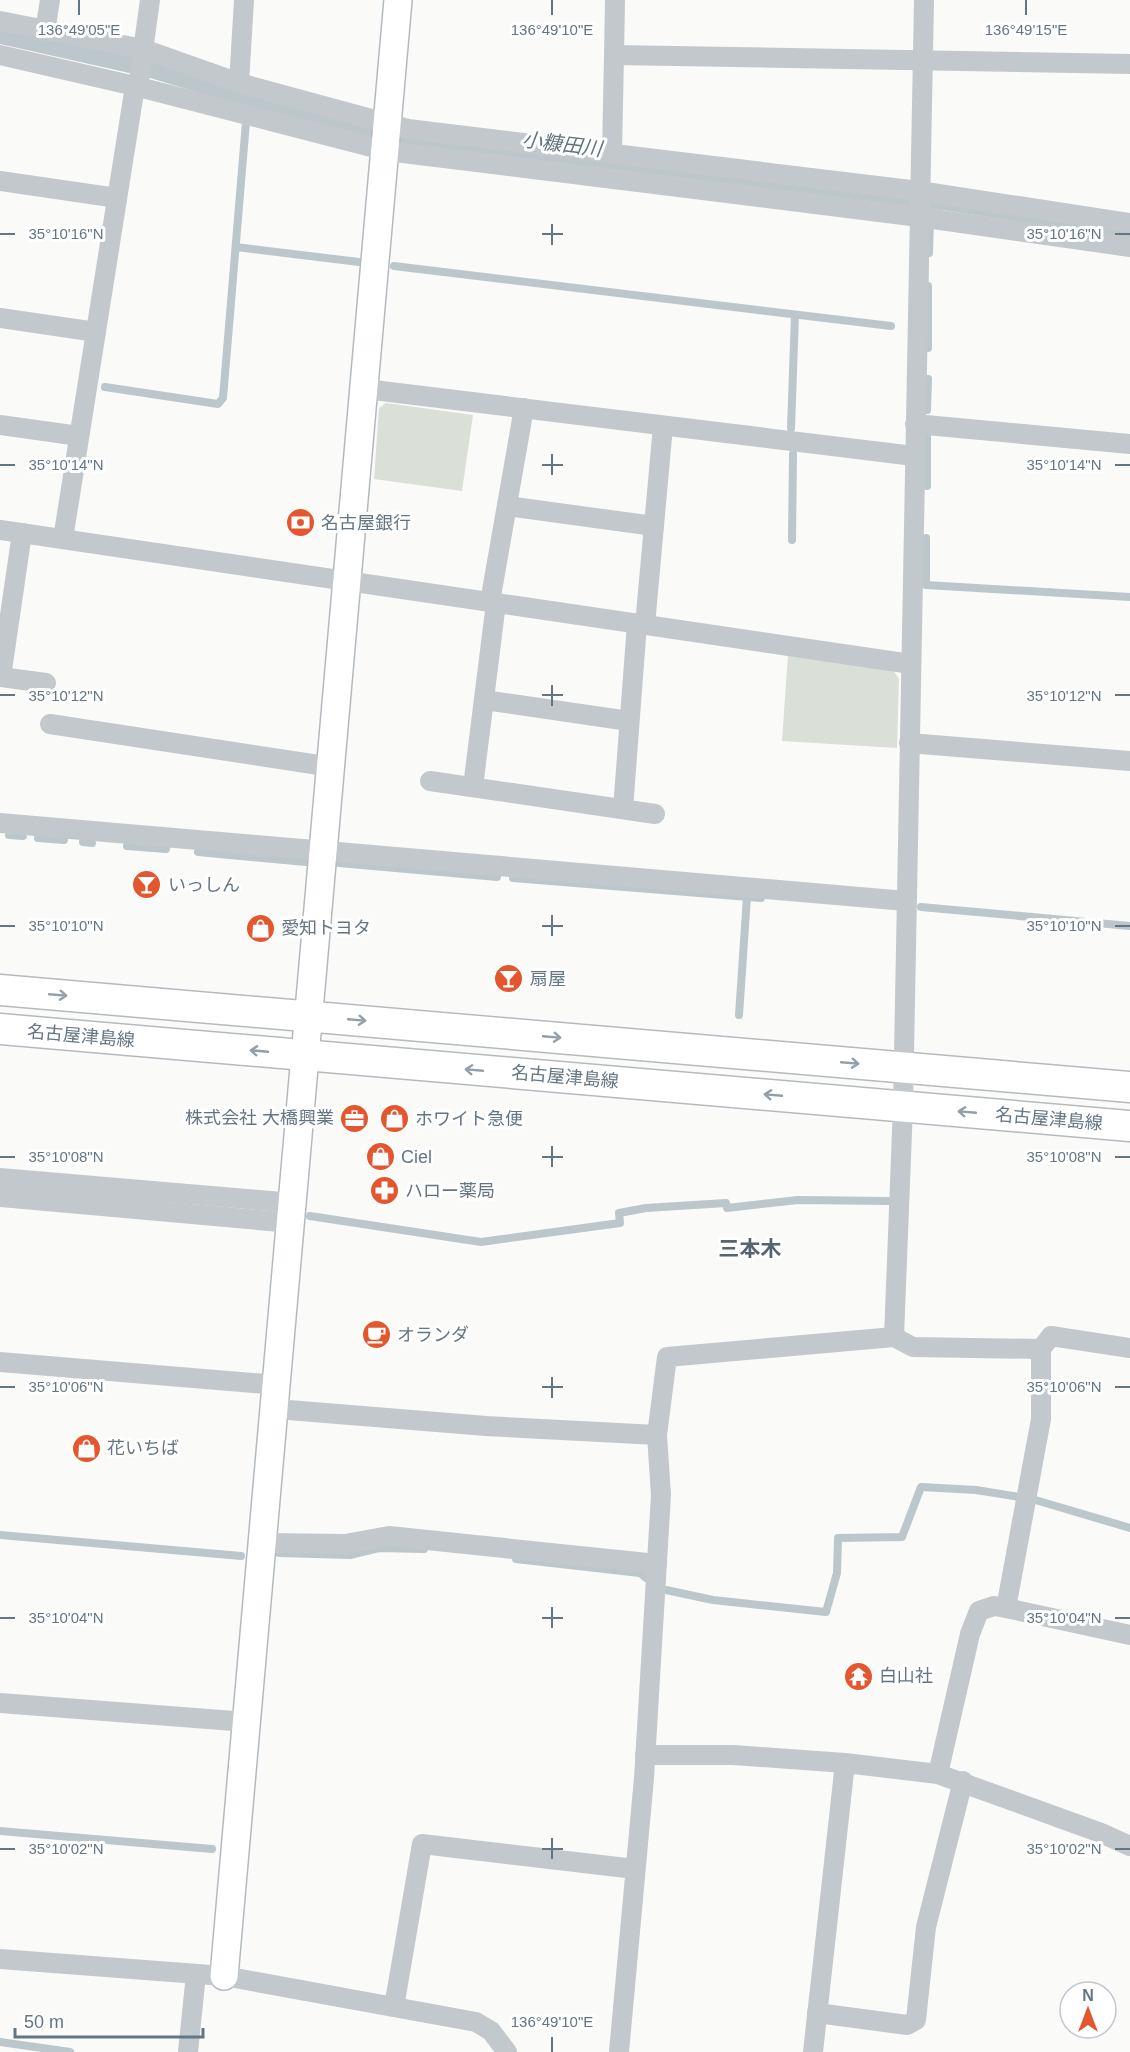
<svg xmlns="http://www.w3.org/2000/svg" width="1130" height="2052" viewBox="0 0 1130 2052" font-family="Helvetica,'Noto Sans JP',sans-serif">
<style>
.green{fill:#dadfd7}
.water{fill:#bbc7cb}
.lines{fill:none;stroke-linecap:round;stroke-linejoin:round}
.stream{stroke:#bbc7cb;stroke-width:8}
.secondary-casing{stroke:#b3babf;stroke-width:30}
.primary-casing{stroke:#b5babe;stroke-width:33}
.street{stroke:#c3c8cc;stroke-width:20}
.secondary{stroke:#fff;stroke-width:27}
.primary{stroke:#fff;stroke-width:30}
.oneway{stroke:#939fa8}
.ticks{fill:none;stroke:#657683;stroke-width:2}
.labels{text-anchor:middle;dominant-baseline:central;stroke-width:6;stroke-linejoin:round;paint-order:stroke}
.poi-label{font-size:18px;fill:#657683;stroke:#fff;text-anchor:start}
.street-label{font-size:18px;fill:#657683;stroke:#fff}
.water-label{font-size:20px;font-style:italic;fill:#60757c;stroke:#fff}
.quarter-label{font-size:21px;font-weight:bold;fill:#57646e;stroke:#fff}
.ticks-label{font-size:15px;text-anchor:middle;fill:#657683;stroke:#fff;stroke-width:6;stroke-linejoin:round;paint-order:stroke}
</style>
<rect width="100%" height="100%" fill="#fafaf8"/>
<!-- green -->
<g class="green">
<polygon points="386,403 473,415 462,491 374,479 379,408"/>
<polygon points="788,655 893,670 899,679 897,748 782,741"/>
</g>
<!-- water -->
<polygon class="water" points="0,29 151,60 382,130 380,141 242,106 147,77 0,44"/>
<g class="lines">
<!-- stream -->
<g class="stream">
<polyline points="391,138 949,207 1130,235"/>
<polyline points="236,247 359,262"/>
<polyline points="929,253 930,221"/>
<polyline points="394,266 891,326"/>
<polyline points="928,348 928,286"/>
<polyline points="105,387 218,404 223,398 246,122"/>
<polyline points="927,410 928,379"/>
<polyline points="791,428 795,315"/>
<polyline points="927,486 927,437"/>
<polyline points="926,538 926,585 1130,597"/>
<polyline points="792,540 793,454"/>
<polyline points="9,835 23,836"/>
<polyline points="38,838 64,840"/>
<polyline points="83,842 92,843"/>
<polyline points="127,846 166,849"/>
<polyline points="198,852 306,862"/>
<polyline points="339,863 497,877"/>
<polyline points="513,878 761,898"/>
<polyline points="921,907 1130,926"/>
<polyline points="739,1015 747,897"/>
<polyline points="310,1216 481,1242 620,1223 619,1213 646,1208 726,1203 727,1208 798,1200 888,1201"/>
<polyline points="1032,1499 1130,1528"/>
<polyline points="0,1535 241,1556"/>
<polyline points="279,1553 350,1555 379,1548 424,1549"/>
<polyline points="516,1559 640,1573 646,1578"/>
<polyline points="666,1590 713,1600 826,1612 837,1573 838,1538 902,1537 921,1487 976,1490 1020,1497"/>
<polyline points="0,1831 212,1849"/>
<polyline points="0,2042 70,2052"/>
</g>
<defs>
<polyline id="secondary" points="224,1976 398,0"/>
<g id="primary">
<polyline points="0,990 1130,1087"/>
<polyline points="0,1029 1130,1126"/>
</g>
</defs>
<!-- secondary casing -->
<use href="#secondary" class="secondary-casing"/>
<!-- primary casing -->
<use href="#primary" class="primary-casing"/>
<!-- street -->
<g class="street">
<polyline points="615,0 614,55 1130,64"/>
<polyline points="0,21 143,49 239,83 408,129 919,191 1130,223"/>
<polyline points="45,32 50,0"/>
<polyline points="0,55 135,86 387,151 919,217 1130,247"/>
<polyline points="239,83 244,0"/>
<polyline points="138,87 150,0"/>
<polyline points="612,154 614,55"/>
<polyline points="0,181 117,198"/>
<polyline points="0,318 96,332"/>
<polyline points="365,389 914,456"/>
<polyline points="915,424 1130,444"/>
<polyline points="0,425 79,436"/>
<polyline points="507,506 654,526"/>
<polyline points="0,530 911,664"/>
<polyline points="63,539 135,86"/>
<polyline points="490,602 524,408"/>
<polyline points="645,625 663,426"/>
<polyline points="0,677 46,683"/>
<polyline points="1,677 22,533"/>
<polyline points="484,700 629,721"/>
<polyline points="50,724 332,767"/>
<polyline points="909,743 1130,761"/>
<polyline points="430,781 655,814"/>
<polyline points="473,787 496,603"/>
<polyline points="623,809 637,624"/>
<polyline points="0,823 906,901"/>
<polyline points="0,1178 294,1203"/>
<polyline points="0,1197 292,1223"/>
<polyline points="894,1337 903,1106 924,0"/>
<polyline points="0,1362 278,1385"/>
<polyline points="276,1409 486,1426 657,1435"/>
<polyline points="264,1543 345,1544 389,1536 657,1564"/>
<polyline points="1006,1608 1041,1419 1041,1349"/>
<polyline points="0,1703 247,1722"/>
<polyline points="645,1755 733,1755 845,1763 938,1774 1101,1833 1130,1846"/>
<polyline points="938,1774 970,1634 979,1611 994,1606 1006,1608 1130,1635"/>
<polyline points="0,1959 224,1976 476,2022 491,2031 507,2052"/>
<polyline points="394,2007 422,1844 635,1869"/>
<polyline points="817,2013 907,2025 916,2020 926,1927 963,1781"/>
<polyline points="188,2052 196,1974"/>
<polyline points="619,2052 644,1778 661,1495 657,1435 667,1357 894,1337 913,1347 1041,1349 1051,1336 1130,1348"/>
<polyline points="813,2052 845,1763"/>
</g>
<!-- secondary -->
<use href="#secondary" class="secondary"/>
<!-- primary -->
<use href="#primary" class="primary"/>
</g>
<!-- one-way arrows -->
<defs><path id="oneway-shaft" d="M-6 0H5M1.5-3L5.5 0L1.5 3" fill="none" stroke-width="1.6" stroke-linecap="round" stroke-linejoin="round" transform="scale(1.5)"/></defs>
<g class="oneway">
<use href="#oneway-shaft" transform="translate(58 995) rotate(5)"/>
<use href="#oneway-shaft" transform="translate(357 1020) rotate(5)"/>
<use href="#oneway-shaft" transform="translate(552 1037) rotate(5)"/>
<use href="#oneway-shaft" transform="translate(259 1051) rotate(-175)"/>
<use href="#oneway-shaft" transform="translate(850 1063) rotate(5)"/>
<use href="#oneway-shaft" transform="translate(474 1070) rotate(-175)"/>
<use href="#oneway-shaft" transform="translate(773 1095) rotate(-175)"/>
<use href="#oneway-shaft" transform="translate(967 1112) rotate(-175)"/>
</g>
<!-- ticks -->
<path class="ticks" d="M79 0V15M552 0V15M1026 0V15M552 224V245M0 234H15M542 234H563M1115 234H1130M552 454V475M0 465H15M542 465H563M1115 465H1130M552 685V706M0 695H15M542 695H563M1115 695H1130M552 915V936M0 926H15M542 926H563M1115 926H1130M552 1146V1167M0 1157H15M542 1157H563M1115 1157H1130M552 1377V1398M0 1387H15M542 1387H563M1115 1387H1130M552 1607V1628M0 1618H15M542 1618H563M1115 1618H1130M552 1838V1859M0 1849H15M542 1849H563M1115 1849H1130M552 2037V2052"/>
<!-- icons -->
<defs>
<symbol id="bank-disc" viewBox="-11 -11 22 22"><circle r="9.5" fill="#e4572e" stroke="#fff"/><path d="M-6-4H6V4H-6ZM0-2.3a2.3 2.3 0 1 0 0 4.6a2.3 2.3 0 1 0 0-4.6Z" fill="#fff"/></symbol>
<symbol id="bar-disc" viewBox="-11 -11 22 22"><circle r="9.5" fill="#e4572e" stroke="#fff"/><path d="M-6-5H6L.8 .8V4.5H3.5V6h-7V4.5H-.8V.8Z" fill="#fff"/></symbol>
<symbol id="shop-disc" viewBox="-11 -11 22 22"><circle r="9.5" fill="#e4572e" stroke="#fff"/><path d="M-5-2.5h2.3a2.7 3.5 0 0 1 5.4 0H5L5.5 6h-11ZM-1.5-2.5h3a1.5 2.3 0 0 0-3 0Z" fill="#fff"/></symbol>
<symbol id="office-disc" viewBox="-11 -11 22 22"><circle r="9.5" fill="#e4572e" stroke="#fff"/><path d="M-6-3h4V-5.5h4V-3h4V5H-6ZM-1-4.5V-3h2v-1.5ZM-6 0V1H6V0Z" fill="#fff"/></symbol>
<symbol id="pharmacy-disc" viewBox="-11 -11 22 22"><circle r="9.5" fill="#e4572e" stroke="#fff"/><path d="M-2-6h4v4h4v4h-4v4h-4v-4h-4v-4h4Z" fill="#fff"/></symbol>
<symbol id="cafe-disc" viewBox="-11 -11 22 22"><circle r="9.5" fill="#e4572e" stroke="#fff"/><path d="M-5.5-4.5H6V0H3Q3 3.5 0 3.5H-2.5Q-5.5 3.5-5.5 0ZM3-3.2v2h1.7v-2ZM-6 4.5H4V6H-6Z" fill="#fff"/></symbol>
<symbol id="temple-disc" viewBox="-11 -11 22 22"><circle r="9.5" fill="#e4572e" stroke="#fff"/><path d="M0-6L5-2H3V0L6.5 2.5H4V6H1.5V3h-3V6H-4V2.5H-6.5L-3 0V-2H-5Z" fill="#fff"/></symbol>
</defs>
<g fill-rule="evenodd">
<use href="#bank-disc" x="284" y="506" width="33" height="33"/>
<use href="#bar-disc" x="130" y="868" width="33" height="33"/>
<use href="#shop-disc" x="244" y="912" width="33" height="33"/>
<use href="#bar-disc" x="492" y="962" width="33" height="33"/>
<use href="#office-disc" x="338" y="1102" width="33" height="33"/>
<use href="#shop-disc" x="378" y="1102" width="33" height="33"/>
<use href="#shop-disc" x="364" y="1140" width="33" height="33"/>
<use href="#pharmacy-disc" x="368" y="1174" width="33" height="33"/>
<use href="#cafe-disc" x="360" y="1318" width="33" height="33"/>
<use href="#shop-disc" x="70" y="1432" width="33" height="33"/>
<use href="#temple-disc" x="842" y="1660" width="33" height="33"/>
</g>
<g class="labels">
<!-- poi labels -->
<g class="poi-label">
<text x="321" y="523">名古屋銀行</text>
<text x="168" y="885">いっしん</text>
<text x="281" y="928">愛知トヨタ</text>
<text x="530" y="979">扇屋</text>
<text x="334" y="1118" text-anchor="end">株式会社 大橋興業</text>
<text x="415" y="1119">ホワイト急便</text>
<text x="401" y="1157">Ciel</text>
<text x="405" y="1191">ハロー薬局</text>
<text x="397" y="1335">オランダ</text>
<text x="107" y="1448">花いちば</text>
<text x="879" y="1676">白山社</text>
</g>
<!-- street labels -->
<g class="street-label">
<text transform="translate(81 1036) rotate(5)">名古屋津島線</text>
<text transform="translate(565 1077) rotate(5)">名古屋津島線</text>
<text transform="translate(1049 1119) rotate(5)">名古屋津島線</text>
</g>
<!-- water labels -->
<g class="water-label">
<text transform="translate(562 144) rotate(7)">小糠田川</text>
</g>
<!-- quarter labels -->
<g class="quarter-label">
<text x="750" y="1248">三本木</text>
</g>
</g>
<g class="ticks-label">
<text x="79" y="35">136°49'05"E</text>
<text x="552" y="35">136°49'10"E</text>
<text x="1026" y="35">136°49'15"E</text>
<text x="66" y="239">35°10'16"N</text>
<text x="1064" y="239">35°10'16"N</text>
<text x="66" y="470">35°10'14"N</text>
<text x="1064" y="470">35°10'14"N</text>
<text x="66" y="701">35°10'12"N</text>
<text x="1064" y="701">35°10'12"N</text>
<text x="66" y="931">35°10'10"N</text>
<text x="1064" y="931">35°10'10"N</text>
<text x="66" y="1162">35°10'08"N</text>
<text x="1064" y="1162">35°10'08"N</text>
<text x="66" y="1392">35°10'06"N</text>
<text x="1064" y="1392">35°10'06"N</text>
<text x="66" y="1623">35°10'04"N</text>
<text x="1064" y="1623">35°10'04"N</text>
<text x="66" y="1854">35°10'02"N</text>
<text x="1064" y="1854">35°10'02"N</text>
<text x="552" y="2027">136°49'10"E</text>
</g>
<!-- north arrow -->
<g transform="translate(1088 2010)"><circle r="28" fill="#ffffff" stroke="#c1c8cd" stroke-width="1.5"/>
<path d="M0-4.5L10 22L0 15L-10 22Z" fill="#e4572e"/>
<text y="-9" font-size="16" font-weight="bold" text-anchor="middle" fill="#657683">N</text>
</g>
<!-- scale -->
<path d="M15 2028v9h188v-9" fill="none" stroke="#657683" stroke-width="3"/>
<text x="24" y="2028" font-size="18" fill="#657683" stroke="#ffffff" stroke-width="4.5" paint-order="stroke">50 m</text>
</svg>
